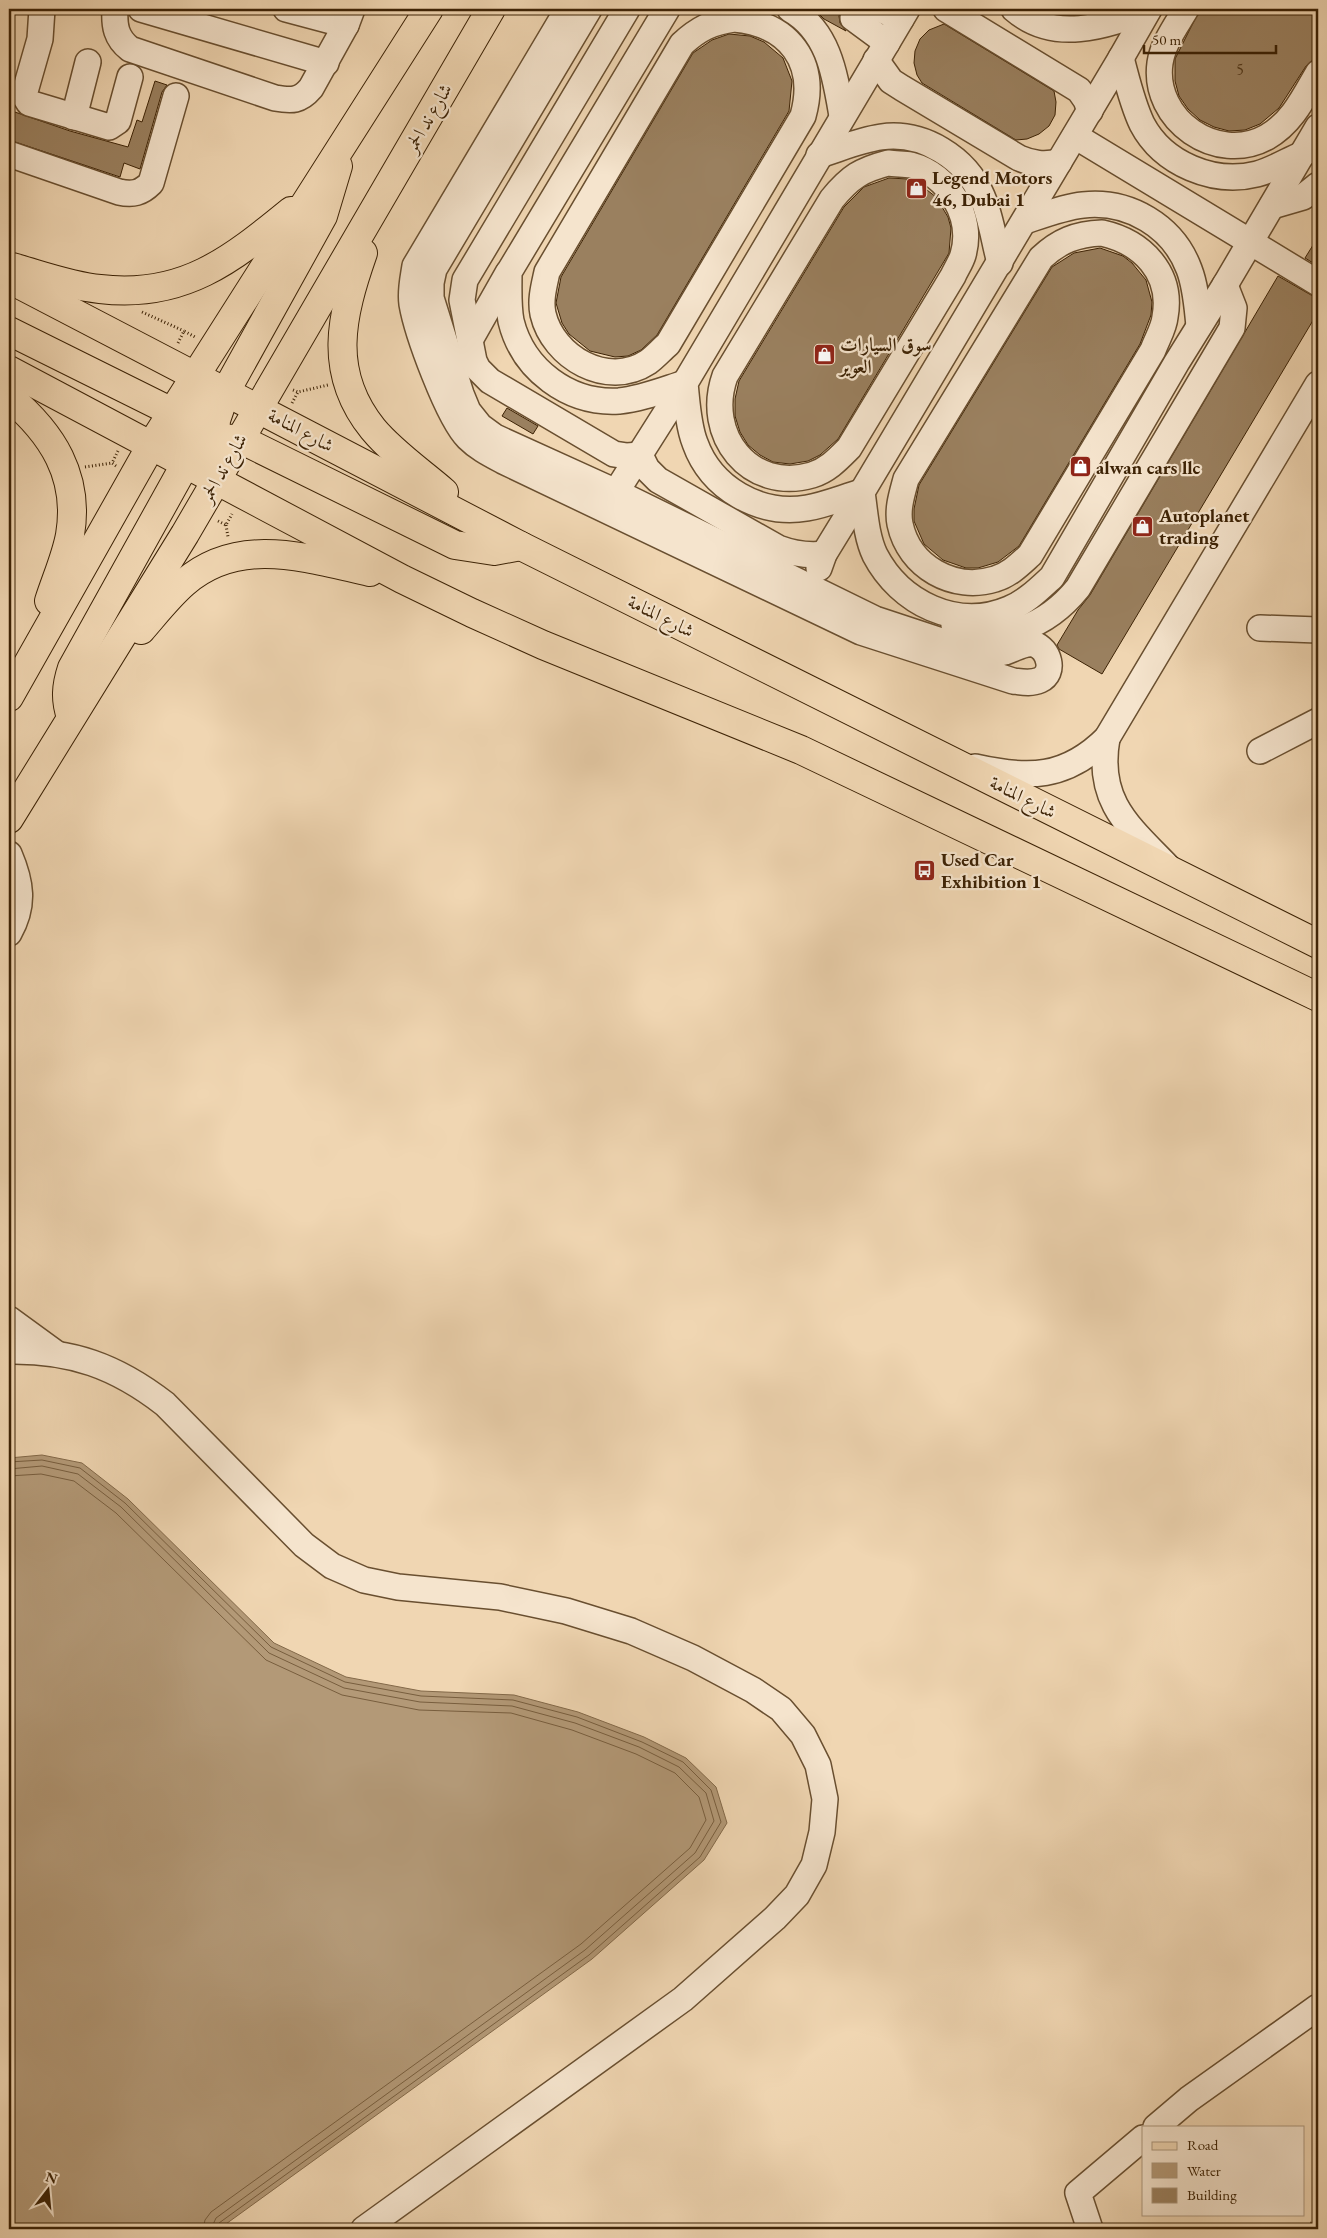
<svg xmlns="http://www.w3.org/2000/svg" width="1327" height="2238" viewBox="0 0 1327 2238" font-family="'EB Garamond',Amiri,serif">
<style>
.water{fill:#b39977;stroke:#836949}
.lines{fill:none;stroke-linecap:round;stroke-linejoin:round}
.shore{stroke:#785e3e;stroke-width:1}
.building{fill:#9a805f;stroke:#3c2205}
.minor-casing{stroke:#694f30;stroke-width:28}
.major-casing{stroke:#3c2205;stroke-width:30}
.path{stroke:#3c2205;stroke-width:3;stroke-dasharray:1 2.5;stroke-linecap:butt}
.minor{stroke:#f5e4cd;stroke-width:25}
.major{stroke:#f0d6b2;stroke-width:28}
.labels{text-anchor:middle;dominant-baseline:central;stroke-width:4.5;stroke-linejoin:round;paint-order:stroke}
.number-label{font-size:16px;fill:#543a1c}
.street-label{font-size:19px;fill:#3c2205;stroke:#f5e4cd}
.poi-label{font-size:19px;font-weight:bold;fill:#3c2205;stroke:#f5e4cd;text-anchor:start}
</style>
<rect width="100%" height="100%" fill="#f0d6b2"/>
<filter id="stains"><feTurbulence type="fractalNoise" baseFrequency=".004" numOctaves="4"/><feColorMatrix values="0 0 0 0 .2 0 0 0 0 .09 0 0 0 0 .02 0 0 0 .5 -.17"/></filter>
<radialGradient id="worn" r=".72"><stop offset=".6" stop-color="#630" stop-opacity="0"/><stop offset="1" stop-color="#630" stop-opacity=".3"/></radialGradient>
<!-- water -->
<polygon class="water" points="42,1455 82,1463 128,1499 274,1643 346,1677 421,1691 514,1695 578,1712 644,1737 686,1758 716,1787 727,1823 704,1860 592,1959 219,2229 9,2229 9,1458"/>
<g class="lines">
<!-- shore -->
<g class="shore">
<polyline points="9,1462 42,1460 80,1468 125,1503 271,1647 345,1682 421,1696 513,1700 577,1717 642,1742 683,1762 711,1790 721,1822 700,1857 589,1955 219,2223 217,2229"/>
<polyline points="9,1469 42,1466 78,1474 121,1507 269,1653 344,1688 420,1702 512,1706 575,1723 639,1747 679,1767 706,1793 714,1821 695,1853 585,1950 216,2218 211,2229"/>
<polyline points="9,1476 41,1474 74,1481 116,1513 266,1660 342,1695 419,1710 511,1713 572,1730 636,1754 675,1773 699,1797 706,1820 690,1848 581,1944 211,2212 205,2220 203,2229"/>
</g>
</g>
<!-- building -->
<g class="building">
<polygon points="814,9 842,9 839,16 840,23 846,31 824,19"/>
<polygon points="1200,9 1318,9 1318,52 1313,60 1306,66 1279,108 1260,124 1245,130 1229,131 1214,127 1200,120 1188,109 1179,96 1175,81 1175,59"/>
<polygon points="944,24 1054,91 1056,102 1055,115 1049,126 1039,134 1027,139 1016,140 922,83 917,75 914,63 915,51 920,39 929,30"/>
<polygon points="729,34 750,36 764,42 783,58 792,81 789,111 657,335 641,350 628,356 615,357 590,351 569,334 562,323 556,303 561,277 693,53 712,40"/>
<polygon points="155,81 167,85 162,92 140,169 124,163 120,177 9,140 9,110 70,131 128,147 137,120 142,122"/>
<polygon points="889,178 908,179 918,183 936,197 948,217 951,228 949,253 838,439 820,455 808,461 790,464 773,462 760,455 748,445 740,432 735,416 735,399 739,381 844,207 864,187"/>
<polygon points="1318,237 1318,266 1305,258"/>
<polygon points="1100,248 1123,256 1132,263 1146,280 1152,302 1151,315 1140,344 1019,546 998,562 978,568 966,568 943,560 924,544 914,521 914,509 919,485 1052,267 1074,253"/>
<polygon points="1278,276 1311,295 1318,297 1318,312 1102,674 1059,649 1057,645 1078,610 1090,595"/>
<polygon points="507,408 538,426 533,434 502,416"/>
</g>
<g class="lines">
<defs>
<g id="minor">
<polyline points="42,9 40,39 24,95 29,103 109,127 118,121 130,77"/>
<path d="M115 9C114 26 116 38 130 49L275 98C292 101 300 101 311 88L346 25 352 9"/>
<polyline points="141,9 326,63"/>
<polyline points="286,9 346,25"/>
<path d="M568 9 415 266C413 279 410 291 412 304 417 333 448 418 468 438 478 448 490 454 503 461L861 632 1013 681C1022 682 1031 684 1040 680 1056 673 1049 649 1034 644 1024 642 1015 649 1005 652 996 655 987 654 978 653L875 619 616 492 495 437 480 426 468 411 461 394 431 298V283L434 269 589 9"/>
<path d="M627 9 465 280 462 300 474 361 478 369 490 381 614 454 627 456 640 455 647 469 658 480 778 548C794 554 807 556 824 554"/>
<path d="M667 9 509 272C509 288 508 305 511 321 523 370 569 404 619 401 641 399 663 390 685 383"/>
<path d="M790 9C829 31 835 75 842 116"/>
<polyline points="880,9 901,19"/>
<polyline points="946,9 1079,90 1086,100 1090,111"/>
<path d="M1014 9C1054 44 1105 26 1148 10"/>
<path d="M1149 9 1121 58 862 492C865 512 866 536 875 555 900 603 957 631 1009 609 1026 602 1039 589 1052 577L1177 362 1225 285 1318 127"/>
<path d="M1186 9C1176 26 1163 43 1160 63 1152 120 1217 165 1267 137 1292 123 1304 97 1318 73"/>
<polyline points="853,18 887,43"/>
<path d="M734 19C789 24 818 62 803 116L668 344C661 350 655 357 648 362 607 389 553 357 543 314 540 300 544 286 547 272L682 44C698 29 712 22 734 19Z"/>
<path d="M1121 58C1127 80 1132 103 1142 124 1163 164 1214 185 1257 174 1273 170 1288 160 1303 154"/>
<path d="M876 60 891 81 902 88 1019 158C1033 164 1044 165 1059 162"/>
<polyline points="74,117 88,62"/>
<polyline points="1075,136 1318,283"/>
<path d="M9 154 119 192C133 195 141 193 151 183L176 96"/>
<path d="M819 155C839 149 860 140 881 137 923 131 966 158 982 196 991 217 994 241 1000 263"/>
<path d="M888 163C896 164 904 164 911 165 949 175 974 217 963 255 961 262 956 269 953 276L849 448C838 459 828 470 812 475 750 493 704 435 725 376L832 199C850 177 861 170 888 163Z"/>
<polyline points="1272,206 1303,197 1318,185"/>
<path d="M1025 221C1043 215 1064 207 1083 205 1129 200 1173 226 1189 269 1196 287 1197 307 1199 326"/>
<path d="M1102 233C1142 242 1173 273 1165 317 1164 328 1157 339 1153 350L1030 555C1019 565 1009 575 995 579 954 592 909 567 900 524 897 509 902 494 906 479L1041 258C1059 241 1076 234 1102 233Z"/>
<polyline points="470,340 508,273"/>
<polyline points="616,492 685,383"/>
<path d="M862 492C844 497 825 505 807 508 759 516 711 488 695 443 688 425 687 402 685 383L907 9"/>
<polyline points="819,568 824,554 862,492"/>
<path d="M954 625C1001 647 1048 625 1078 588L1232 328 1234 308 1225 285"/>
<polyline points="1260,628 1318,630"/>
<path d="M1107 738C1096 800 1127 825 1167 866"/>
<polyline points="1260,751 1318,721"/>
<path d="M975 767C1028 779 1066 779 1107 738L1318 384"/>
<path d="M9 854C21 882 25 905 9 933"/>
<polyline points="9,1319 57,1354"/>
<path d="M9 1351C71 1350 116 1366 165 1404L304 1545 332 1566 364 1580 398 1587 500 1597 566 1611 631 1631 693 1658 753 1690 781 1709 803 1735 818 1765 825 1799 822 1832 814 1865 797 1895 775 1918 683 1999 364 2229"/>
<polyline points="1156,2127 1189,2099 1318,2007"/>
<polyline points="1090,2229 1078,2193 1143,2138"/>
</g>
<g id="major">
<path d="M363 253C341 316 327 372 373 429 393 453 421 472 444 492"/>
<path d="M12 267C41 275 70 286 100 289 183 299 231 260 291 211"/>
<polyline points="9,279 521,546 1318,944"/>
<polyline points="9,331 172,412 189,417"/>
<polyline points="9,370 402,579 472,613 543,645 801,750 1318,997"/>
<path d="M9 397C52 433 80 476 70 535 66 557 56 579 49 601"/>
<polyline points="152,444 194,438 240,439 455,545 494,551 521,546"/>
<polyline points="214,454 216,420 226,391 323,216 338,166"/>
<path d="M141 630C155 614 168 597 184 583 239 535 307 558 370 572"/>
<polyline points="9,697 152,444 429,9"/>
<path d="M71 717C65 700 66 686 72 668L186 463 198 419 195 376"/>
<polyline points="9,819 185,534 491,9"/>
</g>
</defs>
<!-- minor casing -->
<use href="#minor" class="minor-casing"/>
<!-- major casing -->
<use href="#major" class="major-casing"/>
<!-- path -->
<g class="path">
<polyline points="142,312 184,331"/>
<polyline points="178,343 184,331 195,337"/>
<polyline points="293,390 298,392 328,385"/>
<polyline points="292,403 298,392"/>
<polyline points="116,466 112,463 118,451"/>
<polyline points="85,467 112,463"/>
<polyline points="218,521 226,525 232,514"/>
<polyline points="226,525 228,537"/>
<polyline points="1298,2229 1318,2220"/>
</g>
<!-- minor -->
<use href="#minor" class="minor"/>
<!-- major -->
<use href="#major" class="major"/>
</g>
<!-- icons -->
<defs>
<symbol id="shop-square" viewBox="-11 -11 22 22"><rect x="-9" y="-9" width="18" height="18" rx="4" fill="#8f2418" stroke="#f5e4cd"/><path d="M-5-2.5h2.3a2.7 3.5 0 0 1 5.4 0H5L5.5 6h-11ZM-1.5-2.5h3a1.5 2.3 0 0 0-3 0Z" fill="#fff"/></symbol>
<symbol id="bus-square" viewBox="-11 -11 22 22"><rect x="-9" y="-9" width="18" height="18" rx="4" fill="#8f2418" stroke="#f5e4cd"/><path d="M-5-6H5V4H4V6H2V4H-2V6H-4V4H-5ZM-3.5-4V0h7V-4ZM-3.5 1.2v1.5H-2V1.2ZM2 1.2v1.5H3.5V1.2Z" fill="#fff"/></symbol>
</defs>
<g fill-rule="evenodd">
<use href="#shop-square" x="904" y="176" width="25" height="25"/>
<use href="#shop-square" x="812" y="342" width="25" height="25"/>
<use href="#shop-square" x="1068" y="454" width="25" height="25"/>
<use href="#shop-square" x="1130" y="514" width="25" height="25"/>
<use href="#bus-square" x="912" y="858" width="25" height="25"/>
</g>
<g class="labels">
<!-- number labels -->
<g class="number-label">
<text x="1240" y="69">5</text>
</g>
<!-- street labels -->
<g class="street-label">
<text transform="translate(428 118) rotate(-60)">شارع ند الحمر</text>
<text transform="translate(301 430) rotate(28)">شارع المنامة</text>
<text transform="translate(223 468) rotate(-60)">شارع ند الحمر</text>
<text transform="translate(661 616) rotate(27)">شارع المنامة</text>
<text transform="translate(1023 797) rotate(27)">شارع المنامة</text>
</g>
<!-- poi labels -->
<g class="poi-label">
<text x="932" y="177">Legend Motors<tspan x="932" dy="22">46, Dubai 1</tspan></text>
<text x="840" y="344">سوق السيارات<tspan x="840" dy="22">العوير</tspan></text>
<text x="1096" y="467">alwan cars llc</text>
<text x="1159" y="515">Autoplanet<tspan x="1159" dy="22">trading</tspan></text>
<text x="941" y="859">Used Car<tspan x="941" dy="22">Exhibition 1</tspan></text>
</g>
</g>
<!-- margin -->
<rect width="1327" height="2238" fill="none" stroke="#f0d6b2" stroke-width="30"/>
<rect x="10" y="10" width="1307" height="2218" fill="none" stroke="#3c2205" stroke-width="2.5"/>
<rect x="15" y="15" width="1297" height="2208" fill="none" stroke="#3c2205"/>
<!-- legend -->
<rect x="1142" y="2126" width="162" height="90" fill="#f5e4cd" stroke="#ab967d"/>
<rect x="1152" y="2142" width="25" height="8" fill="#f0d6b2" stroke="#ab967d"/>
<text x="1187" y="2150" font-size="15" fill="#3c2205">Road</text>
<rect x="1152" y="2163" width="25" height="15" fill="#b39977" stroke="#ab967d"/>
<text x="1187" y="2176" font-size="15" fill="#3c2205">Water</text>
<rect x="1152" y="2188" width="25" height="15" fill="#9a805f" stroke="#ab967d"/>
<text x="1187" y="2200" font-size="15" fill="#3c2205">Building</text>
<!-- north arrow -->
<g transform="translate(48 2190) rotate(16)" stroke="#f5e4cd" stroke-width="4" paint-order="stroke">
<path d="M0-4L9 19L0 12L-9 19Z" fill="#3c2205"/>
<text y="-8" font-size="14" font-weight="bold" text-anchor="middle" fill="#3c2205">N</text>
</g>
<!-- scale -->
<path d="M1144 45v8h132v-8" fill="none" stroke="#3c2205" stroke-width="2.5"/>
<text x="1152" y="45" font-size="15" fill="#3c2205" stroke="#f5e4cd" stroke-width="4" paint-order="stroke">50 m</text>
<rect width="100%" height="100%" filter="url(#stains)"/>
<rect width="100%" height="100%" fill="url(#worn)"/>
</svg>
